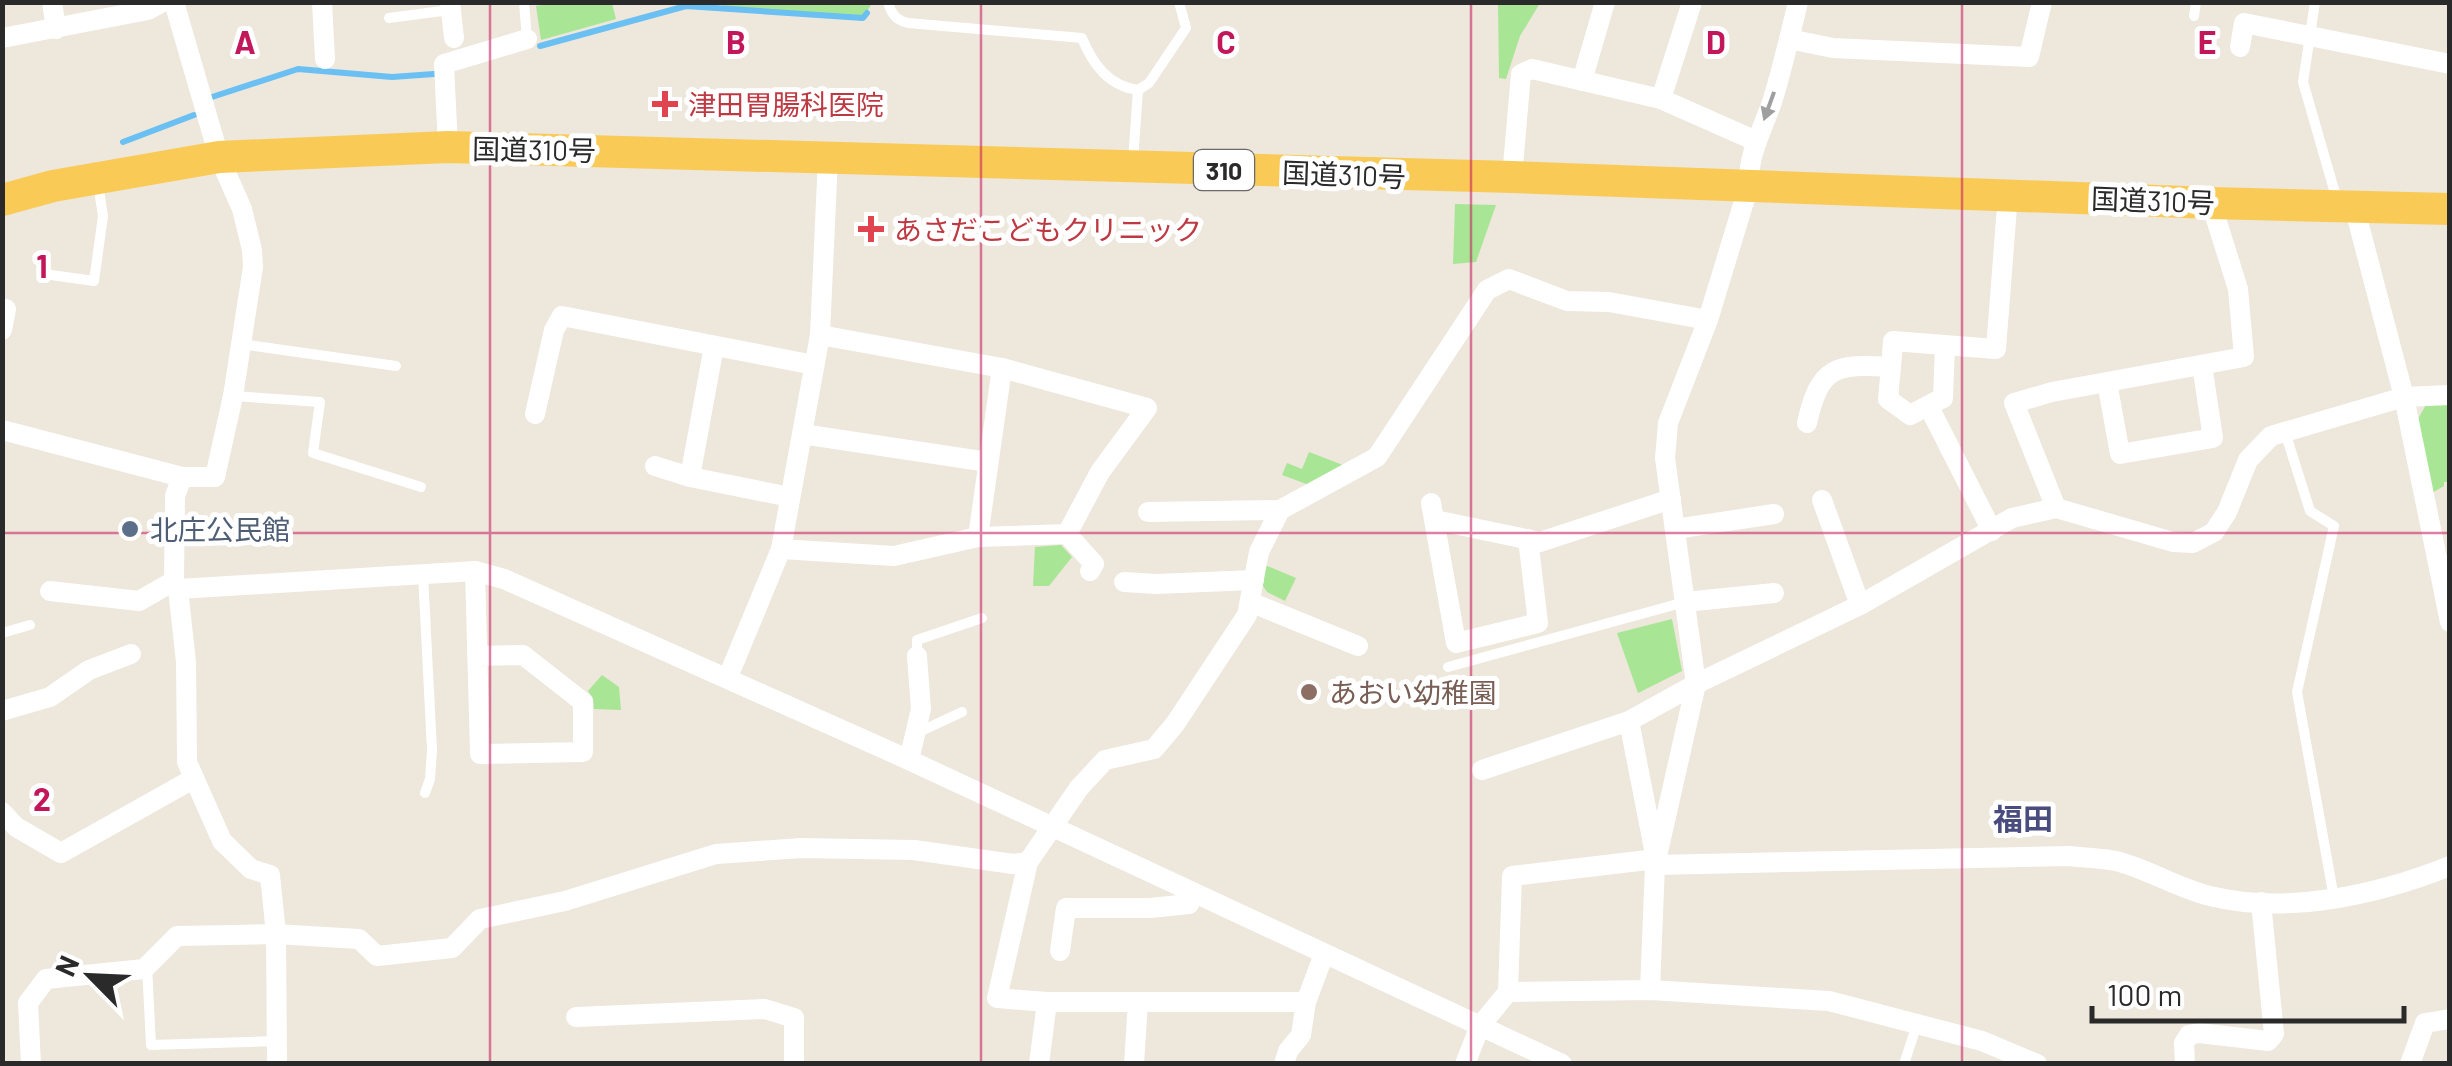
<svg xmlns="http://www.w3.org/2000/svg" width="2452" height="1066" viewBox="0 0 2452 1066" font-family="Barlow,'Noto Sans JP',sans-serif">
<style>
.green{fill:#a8e696}
.lines{fill:none;stroke-linecap:round;stroke-linejoin:round}
.stream{stroke:#6abff3;stroke-width:6}
.service{stroke:#fff;stroke-width:10}
.minor{stroke:#fff;stroke-width:20}
.trunk{stroke:#faca56;stroke-width:32}
.oneway{fill:#9f9f9f}
.grid{fill:none;stroke:#c2185b;stroke-width:2.5;stroke-opacity:0.55}
.health-dot{fill:#e0444e;stroke:#fff;stroke-width:4}
.service-dot{fill:#5c6f8a;stroke:#fff;stroke-width:4}
.education-dot{fill:#8d6e63;stroke:#fff;stroke-width:4}
.labels{text-anchor:middle;dominant-baseline:central;stroke-width:10;stroke-linejoin:round;paint-order:stroke}
.shield{fill:#fff;stroke:#6a6a6a;stroke-width:2.5}
.shield-label{font-size:25px;font-weight:bold;fill:#2a2a2a}
.health-label{font-size:28px;fill:#be3a42;stroke:#fff;text-anchor:start}
.street-label{font-size:28px;fill:#2a2a2a;stroke:#fff}
.service-label{font-size:28px;fill:#4e5e75;stroke:#fff;text-anchor:start}
.education-label{font-size:28px;fill:#785e54;stroke:#fff;text-anchor:start}
.neighbourhood-label{font-size:30px;font-weight:bold;fill:#494c7d;stroke:#fff}
.grid-label{font-size:32px;text-anchor:middle;font-weight:bold;fill:#c2185b;stroke:#fff;stroke-width:10;stroke-linejoin:round;paint-order:stroke}
</style>
<rect width="100%" height="100%" fill="#ede7dc"/>
<!-- green -->
<g class="green">
<polygon points="561,2 612,3 616,19 541,40 536,6"/>
<polygon points="723,3 723,2 872,3 863,18 723,9"/>
<polygon points="1498,3 1540,3 1520,36 1506,79 1499,78"/>
<polygon points="1455,204 1496,205 1476,262 1453,264"/>
<polygon points="2427,403 2449,403 2449,482 2444,482 2444,486 2432,493 2418,419"/>
<polygon points="1309,452 1348,467 1312,486 1282,475 1287,463 1302,469"/>
<polygon points="1061,545 1072,557 1049,586 1033,586 1035,547"/>
<polygon points="1265,565 1296,578 1285,601 1267,592 1261,583"/>
<polygon points="1672,619 1682,671 1638,693 1617,633"/>
<polygon points="602,675 619,687 621,710 594,709 593,698 588,691"/>
</g>
<g class="lines">
<!-- stream -->
<g class="stream">
<polyline points="540,46 686,6 863,18 867,13"/>
<polyline points="209,98 298,69 392,77 434,74"/>
<polyline points="123,142 194,115"/>
</g>
<!-- service -->
<g class="service">
<polyline points="524,2 527,39"/>
<path d="M888 2C891 14 896 20 908 23L1082 38C1093 65 1109 86 1138 90L1149 83 1186 28 1179 2"/>
<polyline points="2315,2 2303,82 2337,200"/>
<polyline points="2194,16 2196,2"/>
<polyline points="389,18 450,10"/>
<polyline points="1133,161 1138,90"/>
<polyline points="44,274 94,281 103,216 98,184"/>
<polyline points="241,344 396,366"/>
<polyline points="234,396 320,402 313,453 421,487"/>
<polyline points="2285,432 2310,511 2334,526 2297,692 2334,898"/>
<polyline points="423,574 432,750 430,779 425,793"/>
<polyline points="2,633 30,625"/>
<polyline points="917,655 917,640 982,618"/>
<polyline points="1448,667 1685,602"/>
<polyline points="917,733 962,712"/>
<polyline points="147,966 151,1045 276,1041"/>
<polyline points="1904,1064 1917,1024"/>
</g>
<!-- minor -->
<g class="minor">
<polyline points="52,2 56,29"/>
<polyline points="174,2 219,157 242,209 252,250 253,267 233,396 215,477 182,477"/>
<polyline points="322,2 325,59"/>
<polyline points="450,2 454,38"/>
<polyline points="2,38 148,10 163,2"/>
<polyline points="1789,39 1833,48 2029,57 2042,2"/>
<polyline points="2240,47 2244,23 2450,64"/>
<polyline points="1582,81 1605,2"/>
<polyline points="1661,99 1692,2"/>
<polyline points="448,147 444,64 527,39"/>
<polyline points="1512,177 1521,74 1532,69 1661,99 1756,141"/>
<polyline points="2354,206 2404,397 2450,622"/>
<polyline points="2,330 6,309"/>
<polyline points="1891,367 1888,399 1910,415 1943,398 1945,345"/>
<polyline points="2107,382 2120,454 2213,438 2202,365"/>
<polyline points="1929,407 1992,531"/>
<polyline points="535,414 554,330 562,316 814,365"/>
<path d="M1807 423C1820 365 1836 364 1891 367L1893 341 1996 349 2008 194"/>
<polyline points="2,430 182,477 175,496 174,581 178,589 186,662 187,762 222,841 251,869 270,875 276,934 277,1064"/>
<polyline points="802,434 988,462"/>
<polyline points="655,466 690,477 790,497"/>
<polyline points="690,477 714,346"/>
<polyline points="1822,500 1860,605"/>
<polyline points="1431,503 1456,643 1538,623 1528,539"/>
<polyline points="2056,508 2014,403 2052,392 2244,357 2238,289 2211,203"/>
<polyline points="1148,512 1280,510"/>
<polyline points="1435,520 1540,542 1671,499"/>
<polyline points="1675,529 1774,514"/>
<polyline points="1067,534 1094,564 1090,571"/>
<polyline points="978,537 1002,368"/>
<polyline points="781,549 894,556 978,537 1067,534 1100,472 1147,408 1002,368 820,335"/>
<polyline points="475,571 480,754 583,752 583,702 523,655 477,656"/>
<polyline points="1124,582 1156,584 1254,580"/>
<polyline points="178,589 475,571 504,579 909,760 1562,1064"/>
<polyline points="50,591 139,601 174,581"/>
<polyline points="1250,602 1358,646"/>
<polyline points="1685,602 1774,593"/>
<polyline points="728,677 781,549 820,335 828,157"/>
<polyline points="2,711 50,697 89,670 131,654"/>
<polyline points="909,760 921,709 917,656"/>
<polyline points="1482,770 1629,721"/>
<polyline points="2,812 16,827 61,853 193,779"/>
<polyline points="1028,862 997,998 1047,1002 1306,1002"/>
<path d="M1655 865 2070 856C2085 858 2101 858 2116 861 2148 869 2177 888 2210 896 2287 915 2377 895 2450 866"/>
<polyline points="1060,951 1066,908 1150,908 1189,904 1194,894"/>
<path d="M1650 990 1655 865 1696 684 1665 458 1668 423 1708 320 1749 185C1748 154 1762 131 1772 102 1782 70 1790 36 1798 2"/>
<polyline points="1508,992 1512,876 1656,859 1629,721 1696,684 1860,605 2012,518 2056,508 2173,542 2193,543 2214,532 2227,512 2248,460 2271,436 2404,397 2450,395"/>
<polyline points="576,1017 765,1009 794,1018 794,1064"/>
<polyline points="31,1064 28,1003 46,979 144,969 177,936 276,934 359,939 377,956 452,948 480,919 565,901 716,854 801,848 914,850 1013,864 1028,862 1079,788 1105,760 1154,749 1175,724 1247,615 1259,552 1280,510 1377,457 1487,290 1509,279 1567,301 1609,302 1708,320"/>
<polyline points="1039,1064 1047,1002"/>
<polyline points="1134,1064 1138,1002"/>
<polyline points="1284,1064 1288,1051 1301,1035 1306,1002 1324,954"/>
<polyline points="1465,1064 1480,1026 1508,992 1650,990 1829,1001 1982,1041 2037,1064"/>
<polyline points="2185,1064 2184,1043 2189,1035 2199,1033 2268,1041 2274,1034 2261,902"/>
<polyline points="2410,1064 2425,1023 2450,1019"/>
</g>
<!-- trunk -->
<polyline class="trunk" points="2,200 53,186 219,157 448,147 1512,177 2211,203 2450,209"/>
</g>
<!-- one-way arrows -->
<defs><path id="oneway-solid" d="M-6-.8H1V-3.2L6.5 0L1 3.2V.8H-6Z" transform="scale(2.5)"/></defs>
<use class="oneway" href="#oneway-solid" transform="translate(1769 106) rotate(110)"/>
<!-- grid -->
<path class="grid" d="M490 2V1064M981 2V1064M1471 2V1064M1962 2V1064M2 533H2450"/>
<!-- markers -->
<g class="health-dot">
<path d="M660 89h10v10h10v10h-10v10h-10v-10h-10v-10h10z"/>
<path d="M866 214h10v10h10v10h-10v10h-10v-10h-10v-10h10z"/>
</g>
<circle class="service-dot" cx="130" cy="529" r="10"/>
<circle class="education-dot" cx="1309" cy="692" r="10"/>
<g class="labels">
<!-- shield labels -->
<rect class="shield" x="1194" y="150" width="60" height="40" rx="8"/>
<g class="shield-label">
<text x="1224" y="170">310</text>
</g>
<!-- health labels -->
<g class="health-label">
<text x="688" y="104">津田胃腸科医院</text>
<text x="894" y="229">あさだこどもクリニック</text>
</g>
<!-- street labels -->
<g class="street-label">
<text transform="translate(534 149) rotate(1)">国道310号</text>
<text transform="translate(1344 174) rotate(2)">国道310号</text>
<text transform="translate(2153 200) rotate(2)">国道310号</text>
</g>
<!-- service labels -->
<g class="service-label">
<text x="150" y="529">北庄公民館</text>
</g>
<!-- education labels -->
<g class="education-label">
<text x="1329" y="692">あおい幼稚園</text>
</g>
<!-- neighbourhood labels -->
<g class="neighbourhood-label">
<text x="2023" y="818">福田</text>
</g>
</g>
<g class="grid-label">
<text x="245" y="54">A</text>
<text x="736" y="54">B</text>
<text x="1226" y="54">C</text>
<text x="1716" y="54">D</text>
<text x="2207" y="54">E</text>
<text x="42" y="278">1</text>
<text x="42" y="811">2</text>
</g>
<!-- border -->
<rect width="2452" height="1066" fill="none" stroke="#2a2a2a" stroke-width="10"/>
<!-- north arrow -->
<g transform="translate(90 976) rotate(294)" stroke="#ffffff" stroke-width="8" paint-order="stroke">
<path d="M0-8L18 38L0 25L-18 38Z" fill="#2a2a2a"/>
<text y="-15" font-size="28" font-weight="bold" text-anchor="middle" fill="#2a2a2a">N</text>
</g>
<!-- scale -->
<path d="M2092 1006v15h312v-15" fill="none" stroke="#2a2a2a" stroke-width="5"/>
<text x="2107" y="1006" font-size="30" fill="#2a2a2a" stroke="#ffffff" stroke-width="8" paint-order="stroke">100 m</text>
</svg>
